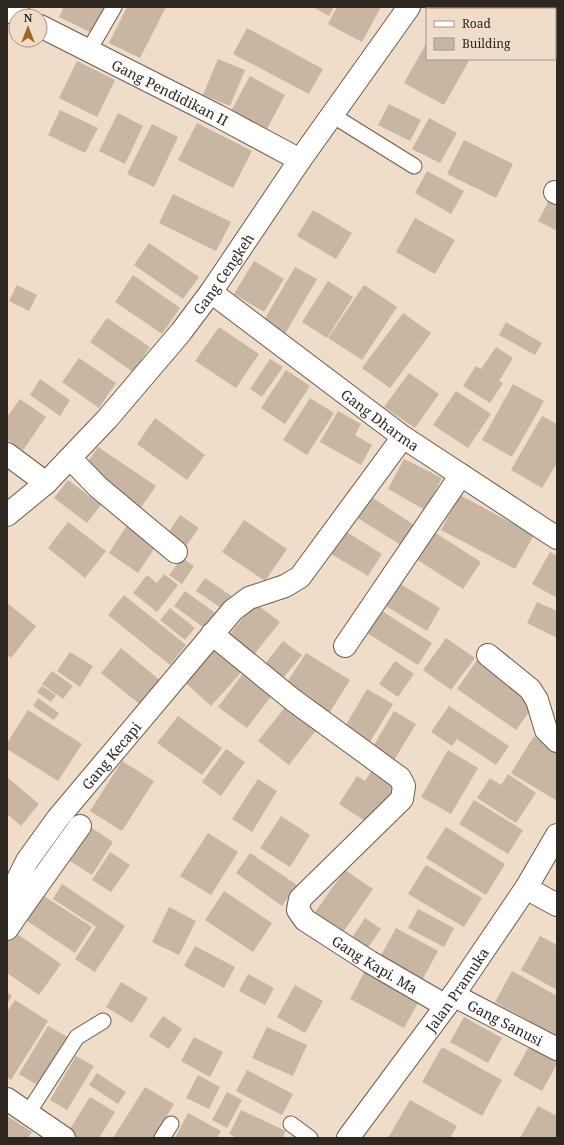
<svg xmlns="http://www.w3.org/2000/svg" width="564" height="1145" viewBox="0 0 564 1145" font-family="'Noto Serif',serif">
<style>
.building{fill:#c8b6a3}
.lines{fill:none;stroke-linecap:round;stroke-linejoin:round}
.service-casing{stroke:#6c5c4b;stroke-width:17}
.minor-casing{stroke:#6c5c4b;stroke-width:24}
.tertiary-casing{stroke:#6c5c4b;stroke-width:24}
.service{stroke:#fff;stroke-width:15}
.minor{stroke:#fff;stroke-width:22}
.tertiary{stroke:#fff;stroke-width:22}
.labels{text-anchor:middle;dominant-baseline:central;stroke-width:4;stroke-linejoin:round;paint-order:stroke}
.street-label{font-size:14px;fill:#2e2720;stroke:#efdcc9}
</style>
<rect width="100%" height="100%" fill="#efdcc9"/>
<!-- building -->
<g class="building">
<polygon points="64,7 110,7 96,35 59,17"/>
<polygon points="127,7 166,7 140,58 109,43"/>
<polygon points="313,7 334,7 329,16"/>
<polygon points="337,7 381,7 362,42 328,24"/>
<polygon points="508,7 540,7 539,9 506,9"/>
<polygon points="247,28 323,69 309,94 233,54"/>
<polygon points="427,42 427,59 470,59 444,105 404,83"/>
<polygon points="218,59 245,70 230,106 203,95"/>
<polygon points="77,61 115,80 97,117 59,98"/>
<polygon points="250,76 285,95 267,129 231,111"/>
<polygon points="389,104 421,120 410,141 378,125"/>
<polygon points="60,110 98,128 85,153 48,135"/>
<polygon points="118,113 143,126 125,164 99,151"/>
<polygon points="429,118 457,133 440,163 412,149"/>
<polygon points="197,123 252,151 233,188 178,160"/>
<polygon points="152,124 178,137 154,187 127,174"/>
<polygon points="464,140 513,164 496,198 447,174"/>
<polygon points="427,171 464,191 451,214 415,193"/>
<polygon points="173,194 231,222 216,251 159,223"/>
<polygon points="552,195 557,197 557,231 538,221"/>
<polygon points="313,210 352,233 336,259 297,236"/>
<polygon points="415,218 455,240 435,274 396,252"/>
<polygon points="149,243 199,277 183,299 134,265"/>
<polygon points="254,261 284,279 264,312 234,294"/>
<polygon points="295,267 317,279 285,334 263,322"/>
<polygon points="133,275 180,308 162,334 115,302"/>
<polygon points="328,281 353,297 327,338 302,322"/>
<polygon points="17,285 37,295 29,311 9,301"/>
<polygon points="364,285 397,307 362,360 328,338"/>
<polygon points="403,313 431,333 390,388 362,368"/>
<polygon points="107,318 150,347 133,372 90,342"/>
<polygon points="506,322 542,343 535,355 499,335"/>
<polygon points="219,327 259,354 236,388 195,361"/>
<polygon points="496,347 513,358 499,381 503,383 490,403 463,386 476,366 481,369"/>
<polygon points="79,358 116,383 99,408 62,382"/>
<polygon points="270,359 283,367 262,397 250,389"/>
<polygon points="286,370 310,386 285,424 261,408"/>
<polygon points="409,373 439,394 415,428 384,407"/>
<polygon points="40,379 70,400 60,416 30,395"/>
<polygon points="513,384 544,401 512,457 482,440"/>
<polygon points="456,391 491,414 468,448 433,425"/>
<polygon points="310,398 334,413 307,455 283,440"/>
<polygon points="20,399 46,417 23,450 7,440 7,417"/>
<polygon points="338,411 361,424 355,435 372,445 361,465 320,442"/>
<polygon points="542,416 557,424 557,463 542,488 511,470"/>
<polygon points="155,418 205,455 187,480 137,444"/>
<polygon points="98,447 156,486 140,509 83,469"/>
<polygon points="404,459 442,478 425,510 388,489"/>
<polygon points="68,480 101,505 87,523 54,498"/>
<polygon points="460,495 534,535 515,569 441,530"/>
<polygon points="370,496 417,527 404,547 356,517"/>
<polygon points="180,515 199,528 182,552 164,539"/>
<polygon points="244,520 287,549 265,581 222,552"/>
<polygon points="68,522 106,551 85,578 48,548"/>
<polygon points="129,522 159,541 138,573 109,553"/>
<polygon points="345,531 382,554 368,576 331,554"/>
<polygon points="434,532 481,562 463,589 416,559"/>
<polygon points="550,552 557,556 557,598 532,584"/>
<polygon points="182,558 194,566 182,584 169,575"/>
<polygon points="164,574 178,585 157,612 133,593 147,575 157,583"/>
<polygon points="205,578 233,597 224,610 196,591"/>
<polygon points="397,582 440,608 427,631 384,605"/>
<polygon points="185,591 218,615 207,630 174,606"/>
<polygon points="124,595 186,645 170,665 108,615"/>
<polygon points="537,602 557,611 557,638 527,623"/>
<polygon points="7,603 36,626 11,658 7,655"/>
<polygon points="255,603 280,622 252,657 227,638"/>
<polygon points="170,608 195,628 185,640 160,620"/>
<polygon points="382,611 432,643 418,665 367,633"/>
<polygon points="446,638 475,658 451,690 423,670"/>
<polygon points="215,641 245,668 211,706 181,679"/>
<polygon points="283,641 302,655 279,683 261,669"/>
<polygon points="121,648 162,682 142,706 101,673"/>
<polygon points="70,652 93,666 80,687 57,671"/>
<polygon points="306,653 350,680 328,715 284,687"/>
<polygon points="477,660 537,701 516,730 457,689"/>
<polygon points="395,661 414,674 398,697 379,684"/>
<polygon points="52,671 73,686 63,699 42,684"/>
<polygon points="244,672 273,694 247,728 218,707"/>
<polygon points="42,686 56,695 51,702 37,692"/>
<polygon points="367,689 393,704 368,745 343,730"/>
<polygon points="38,698 59,713 54,720 33,706"/>
<polygon points="287,705 317,729 289,765 258,741"/>
<polygon points="449,706 509,746 496,765 457,739 452,746 431,732"/>
<polygon points="28,710 82,744 58,781 7,749 7,743"/>
<polygon points="394,711 416,724 393,762 371,750"/>
<polygon points="178,716 222,748 202,775 157,743"/>
<polygon points="534,736 557,750 557,801 511,773"/>
<polygon points="226,749 245,762 221,796 202,782"/>
<polygon points="448,750 478,768 451,814 421,797"/>
<polygon points="122,761 154,781 122,831 90,811"/>
<polygon points="374,767 399,784 371,825 339,804 357,776 365,781"/>
<polygon points="508,774 536,793 516,823 477,798 490,778 501,785"/>
<polygon points="7,777 39,804 21,826 7,814"/>
<polygon points="258,779 277,791 252,832 232,819"/>
<polygon points="474,800 523,830 508,854 459,824"/>
<polygon points="281,816 310,835 290,867 260,848"/>
<polygon points="446,827 505,864 486,895 426,858"/>
<polygon points="92,828 113,842 92,875 70,861"/>
<polygon points="208,833 238,852 211,895 180,876"/>
<polygon points="110,852 130,865 111,892 92,880"/>
<polygon points="250,853 297,885 282,906 236,873"/>
<polygon points="426,865 482,898 464,927 408,894"/>
<polygon points="345,870 373,889 339,938 311,918"/>
<polygon points="62,884 125,926 95,972 75,959 96,927 53,899"/>
<polygon points="224,891 272,923 253,952 205,920"/>
<polygon points="44,896 92,927 75,953 27,921"/>
<polygon points="169,907 196,921 179,955 152,942"/>
<polygon points="418,909 454,928 444,947 408,928"/>
<polygon points="365,918 381,929 364,953 349,942"/>
<polygon points="396,928 438,951 421,982 379,959"/>
<polygon points="13,931 61,964 39,995 7,973 7,939"/>
<polygon points="540,936 557,945 557,990 521,970"/>
<polygon points="195,946 235,967 224,988 184,966"/>
<polygon points="367,967 422,996 404,1028 350,999"/>
<polygon points="512,971 557,996 557,1036 495,1002"/>
<polygon points="248,974 274,988 265,1005 239,991"/>
<polygon points="121,982 148,998 132,1023 106,1007"/>
<polygon points="295,985 323,1001 305,1033 277,1017"/>
<polygon points="7,992 12,996 7,1004"/>
<polygon points="15,1000 48,1021 11,1080 7,1077 7,1012"/>
<polygon points="163,1016 182,1029 169,1049 149,1036"/>
<polygon points="464,1017 502,1038 488,1063 450,1042"/>
<polygon points="48,1026 71,1039 42,1088 19,1074"/>
<polygon points="267,1027 307,1045 293,1076 252,1058"/>
<polygon points="194,1037 223,1052 210,1077 181,1061"/>
<polygon points="531,1043 557,1057 557,1064 542,1091 513,1075"/>
<polygon points="442,1047 502,1080 482,1116 422,1082"/>
<polygon points="76,1056 94,1066 67,1110 50,1100"/>
<polygon points="247,1070 293,1094 282,1115 236,1091"/>
<polygon points="97,1073 126,1092 118,1104 89,1085"/>
<polygon points="198,1075 220,1087 209,1109 186,1098"/>
<polygon points="145,1087 174,1104 153,1138 113,1138"/>
<polygon points="227,1092 242,1100 227,1128 212,1120"/>
<polygon points="90,1097 115,1112 99,1138 78,1138 68,1132"/>
<polygon points="410,1100 457,1126 450,1138 388,1138"/>
<polygon points="538,1106 557,1116 557,1138 520,1138"/>
<polygon points="241,1110 286,1131 282,1138 237,1138 229,1134"/>
<polygon points="188,1113 221,1131 217,1138 175,1138"/>
<polygon points="7,1116 32,1132 28,1138 7,1138"/>
</g>
<g class="lines">
<defs>
<g id="service">
<polyline points="89,50 114,7"/>
<polyline points="332,115 414,166"/>
<polyline points="28,1113 77,1037 103,1021"/>
<polyline points="291,1124 310,1138"/>
<polyline points="162,1138 171,1124"/>
</g>
<g id="minor">
<polyline points="7,10 20,16"/>
<path id="s1" d="M40 26 218 116 300 160"/>
<polyline points="555,192 557,193"/>
<path id="s2" d="M211 292 403 437 557 538"/>
<polyline points="7,454 46,483"/>
<polyline points="70,458 98,487 176,552"/>
<path id="s3" d="M7 515 46 483 107 419 181 332 211 292 300 160 409 7"/>
<path id="s4" d="M212 634 293 700 400 778 404 786 402 799 300 899 298 910 305 920 370 962 446 1006"/>
<polyline points="345,646 461,475"/>
<polyline points="488,655 530,689 537,700 546,730 557,741"/>
<polyline points="526,888 557,905"/>
<polyline points="20,910 80,826"/>
<path id="s5" d="M7 929 20 910 17 898 16 883 27 861 58 818 233 610 249 598 285 586 300 577 403 437"/>
<path id="s6" d="M453 995 557 1049"/>
<polyline points="7,1099 64,1138"/>
</g>
<g id="tertiary">
<path id="s7" d="M348 1138 446 1006 526 888 557 835"/>
</g>
</defs>
<!-- service casing -->
<use href="#service" class="service-casing"/>
<!-- minor casing -->
<use href="#minor" class="minor-casing"/>
<!-- tertiary casing -->
<use href="#tertiary" class="tertiary-casing"/>
<!-- service -->
<use href="#service" class="service"/>
<!-- minor -->
<use href="#minor" class="minor"/>
<!-- tertiary -->
<use href="#tertiary" class="tertiary"/>
</g>
<g class="labels">
<!-- street labels -->
<g class="street-label">
<text stroke="none"><textPath href="#s1" startOffset="146">Gang Pendidikan II</textPath></text>
<text stroke="none"><textPath href="#s3" startOffset="325">Gang Cengkeh</textPath></text>
<text stroke="none"><textPath href="#s2" startOffset="212">Gang Dharma</textPath></text>
<text stroke="none"><textPath href="#s5" startOffset="210">Gang Kecapi</textPath></text>
<text stroke="none"><textPath href="#s4" startOffset="508">Gang Kapi. Ma</textPath></text>
<text stroke="none"><textPath href="#s7" startOffset="184">Jalan Pramuka</textPath></text>
<text stroke="none"><textPath href="#s6" startOffset="59">Gang Sanusi</textPath></text>
</g>
</g>
<!-- border -->
<rect width="564" height="1145" fill="none" stroke="#2e2720" stroke-width="16"/>
<!-- legend -->
<rect x="426" y="8" width="130" height="52" fill="#efdcc9" stroke="#a29485"/>
<rect x="434" y="21" width="20" height="6" fill="#ffffff" stroke="#a29485"/>
<text x="462" y="28" font-size="12" fill="#2e2720">Road</text>
<rect x="434" y="38" width="20" height="12" fill="#c8b6a3" stroke="#a29485"/>
<text x="462" y="48" font-size="12" fill="#2e2720">Building</text>
<!-- north arrow -->
<g transform="translate(28 28)"><circle r="19" fill="#efdcc9" stroke="#a29485"/>
<path d="M0-3L7 15L0 10L-7 15Z" fill="#9e6822"/>
<text y="-6" font-size="11" font-weight="bold" text-anchor="middle" fill="#2e2720">N</text>
</g>
</svg>
